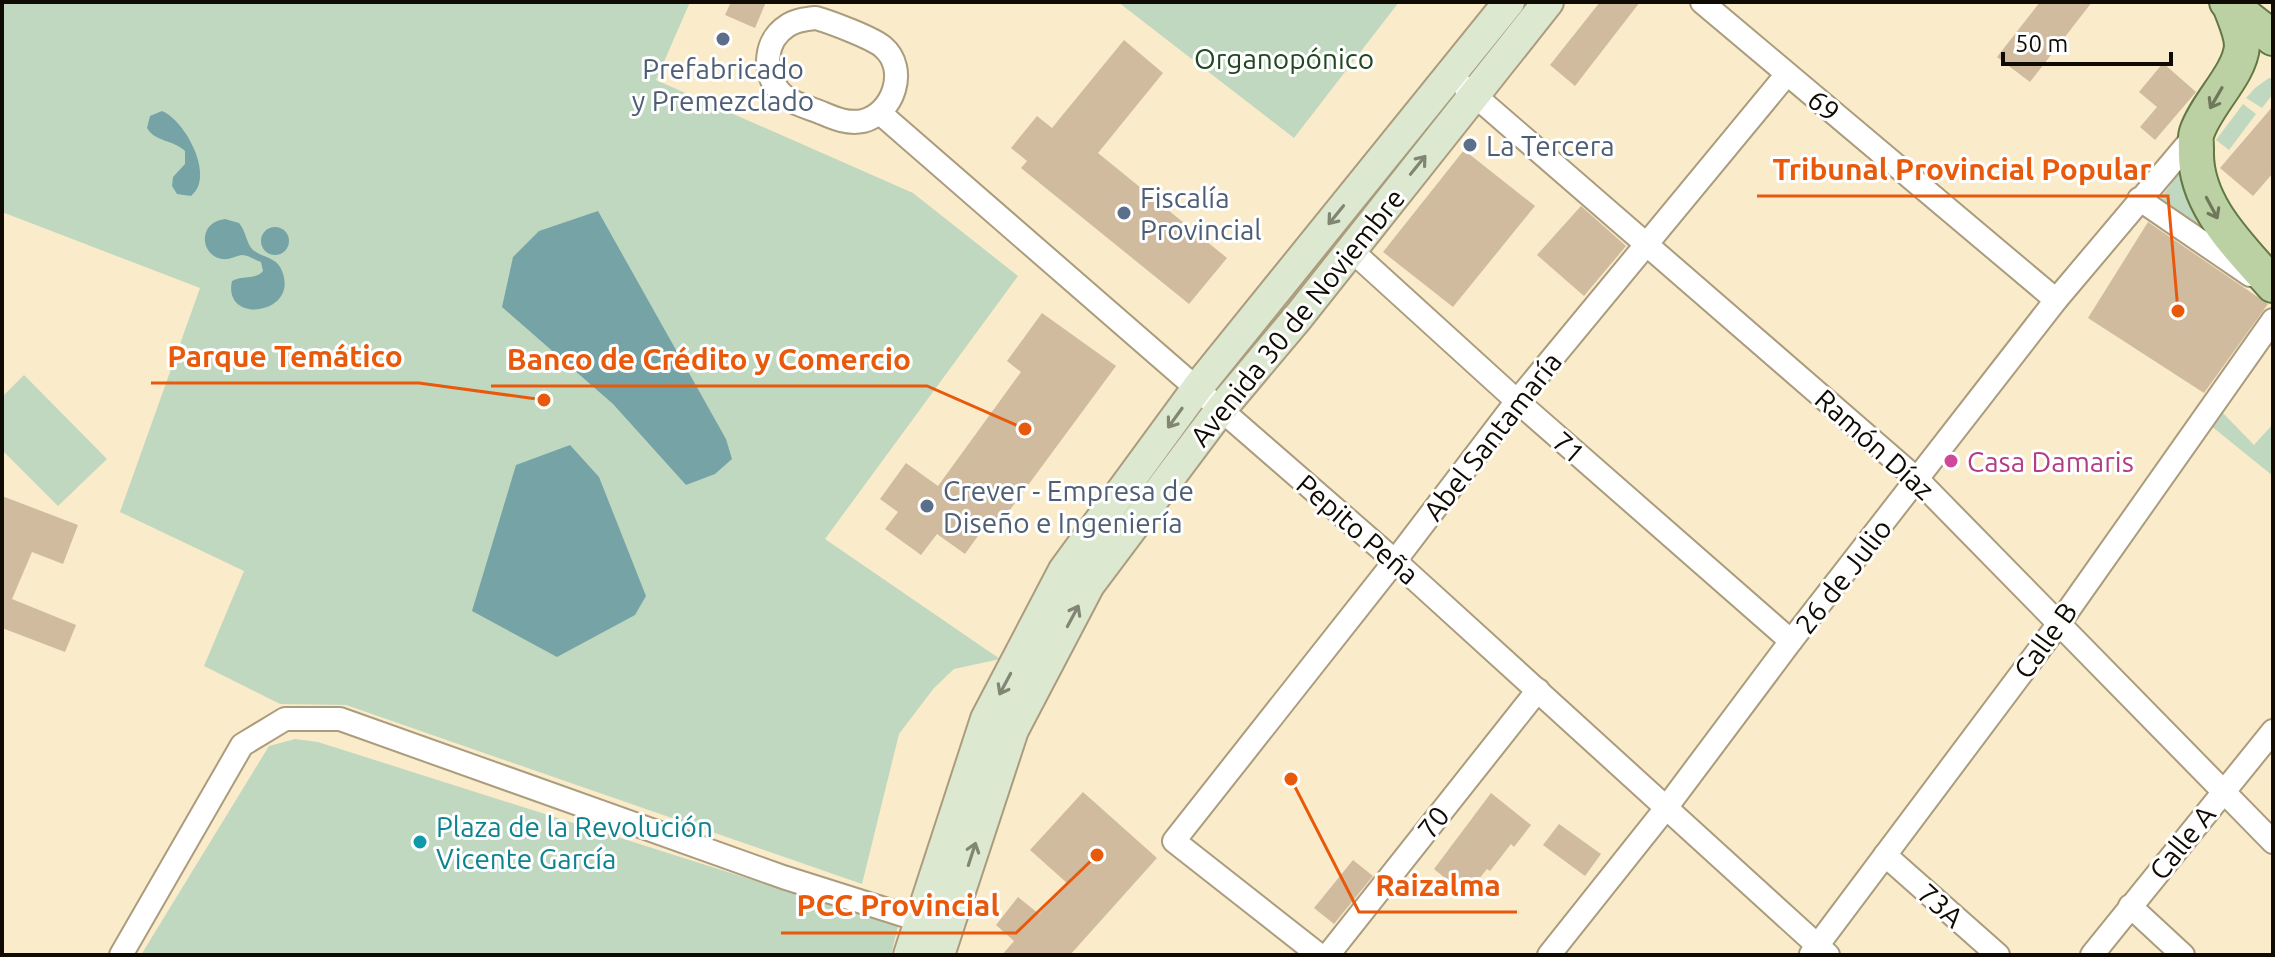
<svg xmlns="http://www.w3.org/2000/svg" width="2275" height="957" viewBox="0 0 2275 957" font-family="Ubuntu,sans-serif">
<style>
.green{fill:#c1d8c0}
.water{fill:#76a4a6}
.building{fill:#d1bb9e}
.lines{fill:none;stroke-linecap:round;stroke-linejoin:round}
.minor-casing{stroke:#aa9c7d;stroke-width:26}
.secondary-casing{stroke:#aa9c7d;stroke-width:34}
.primary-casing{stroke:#637842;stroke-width:38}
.minor{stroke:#fff;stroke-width:22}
.secondary{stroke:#dde8d1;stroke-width:30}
.primary{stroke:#bcd1a3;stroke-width:34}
.oneway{stroke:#6f785b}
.oneway2{stroke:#818574}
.service-dot{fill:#5c6f8a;stroke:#fff;stroke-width:3}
.hotel-dot{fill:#d1479c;stroke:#fff;stroke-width:3}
.culture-dot{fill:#0f9aa8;stroke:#fff;stroke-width:3}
.labels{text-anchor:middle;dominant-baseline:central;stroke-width:6;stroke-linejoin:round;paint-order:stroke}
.park-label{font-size:28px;fill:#204720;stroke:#fff}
.service-label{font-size:28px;fill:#4e5e75;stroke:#fff;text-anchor:start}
.street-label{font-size:28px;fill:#100b02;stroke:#fff}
.hotel-label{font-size:28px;fill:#b23c85;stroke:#fff;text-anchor:start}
.culture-label{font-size:28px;fill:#0d838f;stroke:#fff;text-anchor:start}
.leader{fill:none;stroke:#e8590c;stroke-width:3}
.callout-dot{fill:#e8590c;stroke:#fff;stroke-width:3}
.callout-label{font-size:30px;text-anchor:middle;font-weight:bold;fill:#e8590c;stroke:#fff;stroke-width:6;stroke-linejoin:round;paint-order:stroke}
</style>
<rect width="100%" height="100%" fill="#faebca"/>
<!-- green -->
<g class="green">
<polygon points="2,2 690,2 656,80 913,193 1018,276 825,539 1000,659 954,669 934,688 899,734 862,884 346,705 280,704 204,666 244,571 120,512 200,288 2,212"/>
<polygon points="1118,2 1399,2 1294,138"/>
<polygon points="2269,78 2273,78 2273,94 2262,108 2246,98 2255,88"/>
<polygon points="2243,104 2256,114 2229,150 2216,140"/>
<polygon points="2183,167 2223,243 2161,198"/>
<polygon points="24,375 107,459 58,506 2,450 2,397"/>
<polygon points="2220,410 2254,445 2273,424 2273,476 2210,425"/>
<polygon points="295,739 318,742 898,926 891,955 141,955 269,746"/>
</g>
<!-- water -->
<g class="water">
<path d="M162 111C185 120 216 177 191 196L177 194 172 186 173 177 185 164V151C174 140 155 142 147 128L150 116Z"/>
<polygon points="598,211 726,439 732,459 715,474 686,485 613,404 502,307 513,257 539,231"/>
<path d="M225 219 239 223C246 231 246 243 253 250 263 258 277 257 282 271 300 315 222 325 232 281 242 275 256 280 263 271L261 262C255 260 248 255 242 255 235 256 230 260 222 259 208 257 200 241 208 228 213 222 218 220 225 219Z"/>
<circle cx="275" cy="241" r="14"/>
<polygon points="570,445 599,477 646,596 635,615 557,657 472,611 516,465"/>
</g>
<!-- building -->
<g class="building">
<polygon points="731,2 766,2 755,28 725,15"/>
<polygon points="1600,2 1640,2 1575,86 1550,65"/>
<polygon points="2040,2 2092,2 2030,82 1997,57"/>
<polygon points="1124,40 1163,73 1098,153 1227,258 1189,304 1021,168 1027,161 1011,148 1037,116 1052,128"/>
<polygon points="2163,63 2196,92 2155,140 2140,127 2157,107 2139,92"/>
<polygon points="2273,106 2273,173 2253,196 2220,168"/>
<polygon points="1464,150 1535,206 1453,307 1383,252"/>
<polygon points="1581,206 1626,246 1584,296 1537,255"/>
<polygon points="2148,222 2268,304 2204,393 2088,318"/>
<polygon points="1042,313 1116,366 998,526 988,522 965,554 937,534 921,555 885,529 898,512 880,499 906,463 938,486 1021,372 1007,361"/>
<polygon points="2,496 78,525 63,564 32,552 12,599 76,625 65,652 2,628"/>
<polygon points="1083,792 1157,858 1070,955 1002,955 1014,941 996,925 1018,897 1039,914 1067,883 1030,850"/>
<polygon points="1491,793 1531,825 1514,847 1511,844 1490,871 1487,869 1466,895 1434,869"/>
<polygon points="1559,824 1601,854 1585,876 1543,845"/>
<polygon points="1353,860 1373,876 1334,924 1314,908"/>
</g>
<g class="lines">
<defs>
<g id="minor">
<polyline points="1702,2 2056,300"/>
<path d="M816 18C830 22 873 38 883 47 909 69 893 114 863 121 848 124 836 119 822 113 807 107 789 103 779 91 762 71 765 40 787 26 795 20 806 19 816 18Z"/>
<polyline points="1465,87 1918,480 2273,842"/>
<polyline points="880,113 1395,561 1828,955"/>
<polyline points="2139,199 2250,275"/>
<polyline points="1351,250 1517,401 1791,641"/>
<polyline points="1885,855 1998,955"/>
<polyline points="2130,906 2183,955"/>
<polyline points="1811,954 2060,622 2273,320"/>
<polyline points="121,955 242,745 285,719 340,719 783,877 935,925"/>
<polyline points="1319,955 1174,841 1395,561 1517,401 1787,74"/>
<polyline points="1328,955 1538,690"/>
<polyline points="1549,955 1666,808 1791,641 2056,300 2196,134"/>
<polyline points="2092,955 2273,731"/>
</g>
<g id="secondary">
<polyline points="909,955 986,719 1064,570 1198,387 1509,2"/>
<polyline points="939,955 1013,730 1089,585 1221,409 1299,316 1548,2"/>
</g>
<g id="primary">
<polyline points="2227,2 2273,38"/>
<path d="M2230 5C2234 17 2242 33 2242 46 2240 74 2207 103 2197 132 2195 137 2196 145 2196 150 2194 205 2240 247 2273 285"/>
</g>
</defs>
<!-- minor casing -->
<use href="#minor" class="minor-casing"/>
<!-- secondary casing -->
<use href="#secondary" class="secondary-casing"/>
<!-- primary casing -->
<use href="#primary" class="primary-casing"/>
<!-- minor -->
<use href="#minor" class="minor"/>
<!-- secondary -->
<use href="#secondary" class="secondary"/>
<!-- primary -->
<use href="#primary" class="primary"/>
</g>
<!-- one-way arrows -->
<defs><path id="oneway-shaft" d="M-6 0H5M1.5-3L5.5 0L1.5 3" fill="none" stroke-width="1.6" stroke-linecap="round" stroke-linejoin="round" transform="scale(2)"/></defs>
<g class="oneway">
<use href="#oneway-shaft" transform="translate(2216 98) rotate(120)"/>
<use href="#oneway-shaft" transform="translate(2212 208) rotate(62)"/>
</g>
<g class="oneway2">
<use href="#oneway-shaft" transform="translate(1418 165) rotate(-51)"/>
<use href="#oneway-shaft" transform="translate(1336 215) rotate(129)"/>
<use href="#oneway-shaft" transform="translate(1175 418) rotate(126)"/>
<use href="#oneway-shaft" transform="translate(1073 616) rotate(-62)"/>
<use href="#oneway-shaft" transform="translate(1005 684) rotate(118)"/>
<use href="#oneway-shaft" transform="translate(972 854) rotate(-72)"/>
</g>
<!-- markers -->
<g class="service-dot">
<circle cx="723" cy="39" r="8"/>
<circle cx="1470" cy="145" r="8"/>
<circle cx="1124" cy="213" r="8"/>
<circle cx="927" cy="506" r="8"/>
</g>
<circle class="hotel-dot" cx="1951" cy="461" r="8"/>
<circle class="culture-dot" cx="420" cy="842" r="8"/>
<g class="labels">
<!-- park labels -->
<g class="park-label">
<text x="1284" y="58">Organopónico</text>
</g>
<!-- service labels -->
<g class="service-label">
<text x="723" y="68" text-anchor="middle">Prefabricado<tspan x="723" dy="32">y Premezclado</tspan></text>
<text x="1486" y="145">La Tercera</text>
<text x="1140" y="197">Fiscalía<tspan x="1140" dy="32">Provincial</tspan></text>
<text x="943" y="490">Crever - Empresa de<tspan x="943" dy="32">Diseño e Ingeniería</tspan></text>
</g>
<!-- street labels -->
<g class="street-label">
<text transform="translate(1824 105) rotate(40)">69</text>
<text transform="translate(1297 317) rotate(-51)">Avenida 30 de Noviembre</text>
<text transform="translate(1492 436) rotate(-52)">Abel Santamaría</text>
<text transform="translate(1875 444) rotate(42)">Ramón Díaz</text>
<text transform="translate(1569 447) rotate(41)">71</text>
<text transform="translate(1358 529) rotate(41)">Pepito Peña</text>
<text transform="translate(1843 576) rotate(-52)">26 de Julio</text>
<text transform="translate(2045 640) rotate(-54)">Calle B</text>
<text transform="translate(1433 822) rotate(-52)">70</text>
<text transform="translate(2182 842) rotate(-51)">Calle A</text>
<text transform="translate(1941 905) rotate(42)">73A</text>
</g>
<!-- hotel labels -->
<g class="hotel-label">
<text x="1967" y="461">Casa Damaris</text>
</g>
<!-- culture labels -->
<g class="culture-label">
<text x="436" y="826">Plaza de la Revolución<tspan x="436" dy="32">Vicente García</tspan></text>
</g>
</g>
<!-- callouts -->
<path class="leader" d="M2178 311L2168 196H1757M544 400L419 383H151M1025 429L927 386H491M1291 779L1359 912H1517M1097 855L1016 933H781"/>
<g class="callout-dot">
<circle cx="2178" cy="311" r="8"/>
<circle cx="544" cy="400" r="8"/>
<circle cx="1025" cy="429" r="8"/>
<circle cx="1291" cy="779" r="8"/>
<circle cx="1097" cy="855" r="8"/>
</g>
<g class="callout-label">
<text x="1962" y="180">Tribunal Provincial Popular</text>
<text x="285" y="367">Parque Temático</text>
<text x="709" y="370">Banco de Crédito y Comercio</text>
<text x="1438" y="896">Raizalma</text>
<text x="898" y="916">PCC Provincial</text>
</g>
<!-- border -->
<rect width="2275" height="957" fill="none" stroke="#100b02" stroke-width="8"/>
<!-- scale -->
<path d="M2003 52v12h168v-12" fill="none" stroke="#100b02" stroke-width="4"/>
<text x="2015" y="52" font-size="24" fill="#100b02" stroke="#ffffff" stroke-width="6" paint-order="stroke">50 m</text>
</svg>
